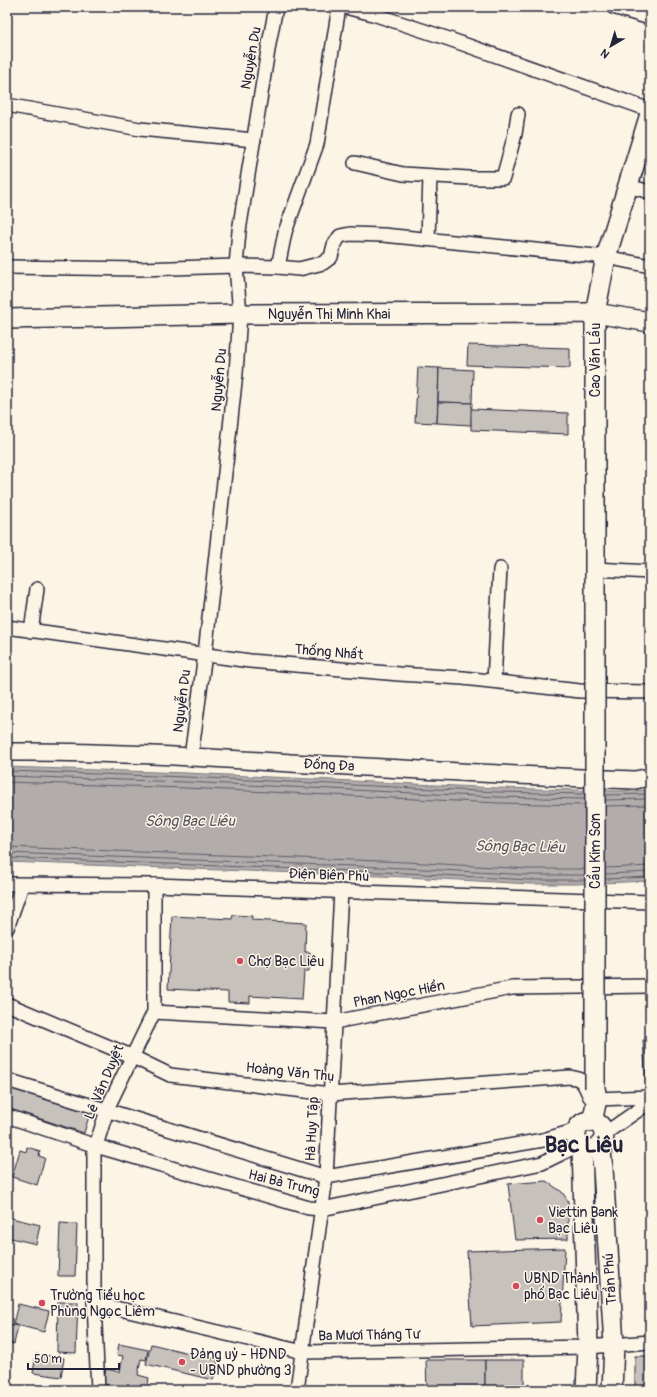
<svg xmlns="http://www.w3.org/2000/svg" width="657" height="1397" viewBox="0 0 657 1397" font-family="Pangolin,sans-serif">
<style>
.water{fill:#b2adab;stroke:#78757e}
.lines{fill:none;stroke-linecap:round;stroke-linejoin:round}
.shore{stroke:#5c5a68;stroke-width:1}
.building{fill:#c6c1bb;stroke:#22223b}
.minor-casing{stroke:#22223b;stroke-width:16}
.tertiary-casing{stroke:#22223b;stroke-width:20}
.secondary-casing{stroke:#22223b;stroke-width:22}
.minor{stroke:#fcf5e5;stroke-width:13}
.tertiary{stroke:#fcf5e5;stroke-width:17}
.secondary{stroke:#fcf5e5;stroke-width:19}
.secondary-bridge-casing{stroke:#22223b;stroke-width:22;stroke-linecap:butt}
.secondary-bridge{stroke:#fcf5e5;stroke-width:19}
.poi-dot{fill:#d1495b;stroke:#fcf5e5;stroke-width:1.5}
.labels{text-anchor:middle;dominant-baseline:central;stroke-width:3;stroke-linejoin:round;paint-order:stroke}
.street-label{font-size:14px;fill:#22223b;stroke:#fcf5e5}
.poi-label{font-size:14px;fill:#22223b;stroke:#fcf5e5;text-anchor:start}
.water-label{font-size:15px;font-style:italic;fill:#545362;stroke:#fcf5e5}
.town-label{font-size:22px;font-weight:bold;fill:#22223b;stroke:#fcf5e5}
</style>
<rect width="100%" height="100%" fill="#fcf5e5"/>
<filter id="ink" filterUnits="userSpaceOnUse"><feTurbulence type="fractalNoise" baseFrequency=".025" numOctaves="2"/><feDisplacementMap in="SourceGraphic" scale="8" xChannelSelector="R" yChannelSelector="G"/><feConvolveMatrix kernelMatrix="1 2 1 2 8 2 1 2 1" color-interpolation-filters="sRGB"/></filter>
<g filter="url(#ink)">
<!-- water -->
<polygon class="water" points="7,767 186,773 498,788 618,791 650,790 650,881 576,884 529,884 406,877 7,862"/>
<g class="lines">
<!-- shore -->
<g class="shore">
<polyline points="7,771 186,777 498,792 584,794"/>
<polyline points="7,776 185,782 498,797 584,799"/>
<polyline points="7,782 185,788 498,803 584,805"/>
<polyline points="606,795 650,794"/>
<polyline points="606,800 650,799"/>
<polyline points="606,806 650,805"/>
<polyline points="7,847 406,862 529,869 584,869"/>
<polyline points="7,853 406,868 529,875 584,875"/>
<polyline points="7,858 406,873 529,880 584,880"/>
<polyline points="606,868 650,866"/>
<polyline points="606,874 650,872"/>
<polyline points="606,879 650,877"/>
</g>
</g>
<!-- building -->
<g class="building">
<polygon points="468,345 570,348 570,368 467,365"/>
<polygon points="418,367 439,368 437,423 415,422"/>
<polygon points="439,368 473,370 472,403 438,402"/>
<polygon points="438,402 472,403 471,425 437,423"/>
<polygon points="471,409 568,413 568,434 471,430"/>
<polygon points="233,915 252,916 252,920 306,923 305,952 310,952 309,971 304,971 302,999 250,996 250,1003 228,1002 228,992 168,989 172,916 232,919"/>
<polygon points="643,1040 650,1041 650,1084 646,1084"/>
<polygon points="7,1087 90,1113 84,1133 7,1108"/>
<polygon points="27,1147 40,1151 39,1156 45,1158 37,1185 12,1177 20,1150 26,1152"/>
<polygon points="546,1181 562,1192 568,1201 568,1239 515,1240 508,1184"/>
<polygon points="7,1217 40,1225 36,1244 7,1237"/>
<polygon points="60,1223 77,1224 75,1276 58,1276"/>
<polygon points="565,1248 561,1322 472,1326 467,1251"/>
<polygon points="58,1302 78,1302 76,1353 57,1352"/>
<polygon points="18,1304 49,1311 44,1332 13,1324"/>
<polygon points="7,1324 18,1326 14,1344 7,1342"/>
<polygon points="119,1344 148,1350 146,1360 141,1359 138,1375 149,1378 147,1390 136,1390 103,1384 106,1369 120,1372 123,1356 117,1355"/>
<polygon points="151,1344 218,1360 213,1380 146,1364"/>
<polygon points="36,1354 64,1358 61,1377 33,1373"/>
<rect x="635" y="1356" width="15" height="34"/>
<polygon points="426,1360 485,1360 485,1390 427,1390"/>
<rect x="485" y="1360" width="39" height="30"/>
</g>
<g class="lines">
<defs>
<g id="minor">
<polyline points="345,7 373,14 449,39 650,110"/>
<polyline points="613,7 650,18"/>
<polyline points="7,105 140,129 254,140"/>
<polyline points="355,163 403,174 469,178 503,178 515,134 518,114"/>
<polyline points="628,186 650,192"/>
<polyline points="428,239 430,176"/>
<polyline points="7,267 140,269 236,266 278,267 299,269 323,263 331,257 334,245 340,236 350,234 383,235 606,257 650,266"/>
<polyline points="278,267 285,232 317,144 339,7"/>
<polyline points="595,569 650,572"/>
<polyline points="7,627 250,661 399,674 463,678 580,691 650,692"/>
<polyline points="31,631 37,589"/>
<polyline points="494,681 500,569"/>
<polyline points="191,757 205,654 236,373 240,314 236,266 239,231 269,44 276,7"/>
<polyline points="7,884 154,885 650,902"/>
<polyline points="7,928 22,885"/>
<polyline points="7,1004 131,1056 170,1075 330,1094 570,1077 579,1079 584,1084 590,1097 597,1099 650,1097"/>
<polyline points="154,1012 334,1022 512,988 650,986"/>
<polyline points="7,1080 326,1177 543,1140 577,1130"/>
<polyline points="7,1116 96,1146 309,1208 322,1209 542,1163 579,1145"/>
<polyline points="604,1134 650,1102"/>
<polyline points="94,1303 303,1352 588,1347 650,1342"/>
<polyline points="98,1390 94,1303 94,1152 108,1107 154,1012 154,885"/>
<polyline points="297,1390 326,1177 341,891"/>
</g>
<path id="tertiary" d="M7 752C102 751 196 757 291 763 406 769 520 776 635 780L650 777"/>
<g id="secondary">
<polyline points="7,319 240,314 595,313 650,322"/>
<polyline points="595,614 595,313 606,257 650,114"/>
<circle cx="590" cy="1135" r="14"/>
<polyline points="592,1122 597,1099 595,1088"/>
<polyline points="600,1145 603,1168 614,1345 612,1390"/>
<polyline points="582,1147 588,1347 586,1390"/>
</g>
</defs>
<!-- minor casing -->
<use href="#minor" class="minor-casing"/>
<!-- tertiary casing -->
<use href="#tertiary" class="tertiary-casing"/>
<!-- secondary casing -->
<use href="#secondary" class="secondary-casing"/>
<!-- minor -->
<use href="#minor" class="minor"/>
<!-- tertiary -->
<use href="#tertiary" class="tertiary"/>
<!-- secondary -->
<use href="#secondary" class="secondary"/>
<defs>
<polyline id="secondary-bridge" points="595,614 595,1088"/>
</defs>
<!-- secondary-bridge casing -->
<use href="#secondary-bridge" class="secondary-bridge-casing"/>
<!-- secondary-bridge -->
<use href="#secondary-bridge" class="secondary-bridge"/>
</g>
</g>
<!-- markers -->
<g class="poi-dot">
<circle cx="240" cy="961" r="4"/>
<circle cx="540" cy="1220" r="4"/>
<circle cx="516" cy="1286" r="4"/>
<circle cx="42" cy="1303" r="4"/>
<circle cx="182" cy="1362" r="4"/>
</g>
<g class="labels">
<!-- street labels -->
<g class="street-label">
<text transform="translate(251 58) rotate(-80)">Nguyễn Du</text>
<text x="329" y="314">Nguyễn Thị Minh Khai</text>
<text transform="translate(595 360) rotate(-90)">Cao Văn Lầu</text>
<text transform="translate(219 380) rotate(-85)">Nguyễn Du</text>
<text transform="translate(329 652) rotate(5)">Thống Nhất</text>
<text transform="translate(182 701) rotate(-83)">Nguyễn Du</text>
<text transform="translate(329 765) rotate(3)">Đống Đa</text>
<text transform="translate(595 851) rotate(-90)">Cầu Kim Sơn</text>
<text transform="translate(329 875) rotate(2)">Điện Biên Phủ</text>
<text transform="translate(399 994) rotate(-11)">Phan Ngọc Hiển</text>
<text transform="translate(290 1072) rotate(6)">Hoàng Văn Thụ</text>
<text transform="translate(104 1082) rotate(-67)">Lê Văn Duyệt</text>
<text transform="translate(312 1129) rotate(-87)">Hà Huy Tập</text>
<text transform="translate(284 1183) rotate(14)">Hai Bà Trưng</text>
<text transform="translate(610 1279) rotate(-94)">Trần Phú</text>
<text transform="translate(369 1335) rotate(-1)">Ba Mươi Tháng Tư</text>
</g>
<!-- poi labels -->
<g class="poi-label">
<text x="248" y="961">Chợ Bạc Liêu</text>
<text x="548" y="1212">Viettin Bank<tspan x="548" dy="16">Bạc Liêu</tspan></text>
<text x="524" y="1278">UBND Thành<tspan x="524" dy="16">phố Bạc Liêu</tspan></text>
<text x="50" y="1295">Trường Tiểu học<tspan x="50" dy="16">Phùng Ngọc Liêm</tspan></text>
<text x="190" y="1354">Đảng uỷ - HĐND<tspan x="190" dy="16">- UBND phường 3</tspan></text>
</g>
<!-- water labels -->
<g class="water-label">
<text x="190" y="821">Sông Bạc Liêu</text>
<text transform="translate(520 847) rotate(1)">Sông Bạc Liêu</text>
</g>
<!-- town labels -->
<g class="town-label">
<text x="584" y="1145">Bạc Liêu</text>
</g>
</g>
<!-- margin -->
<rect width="657" height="1397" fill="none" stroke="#fcf5e5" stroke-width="24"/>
<rect x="12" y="12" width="633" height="1373" fill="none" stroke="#22223b" stroke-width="1.5" filter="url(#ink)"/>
<!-- north arrow -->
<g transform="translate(611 46) rotate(218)" stroke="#fcf5e5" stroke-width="3" paint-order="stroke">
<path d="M0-3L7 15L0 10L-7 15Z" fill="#22223b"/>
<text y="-6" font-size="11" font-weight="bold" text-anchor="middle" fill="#22223b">N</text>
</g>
<!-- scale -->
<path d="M28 1363v6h91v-6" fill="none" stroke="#22223b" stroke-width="2"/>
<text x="34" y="1363" font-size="12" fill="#22223b" stroke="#fcf5e5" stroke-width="3" paint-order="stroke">50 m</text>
</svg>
